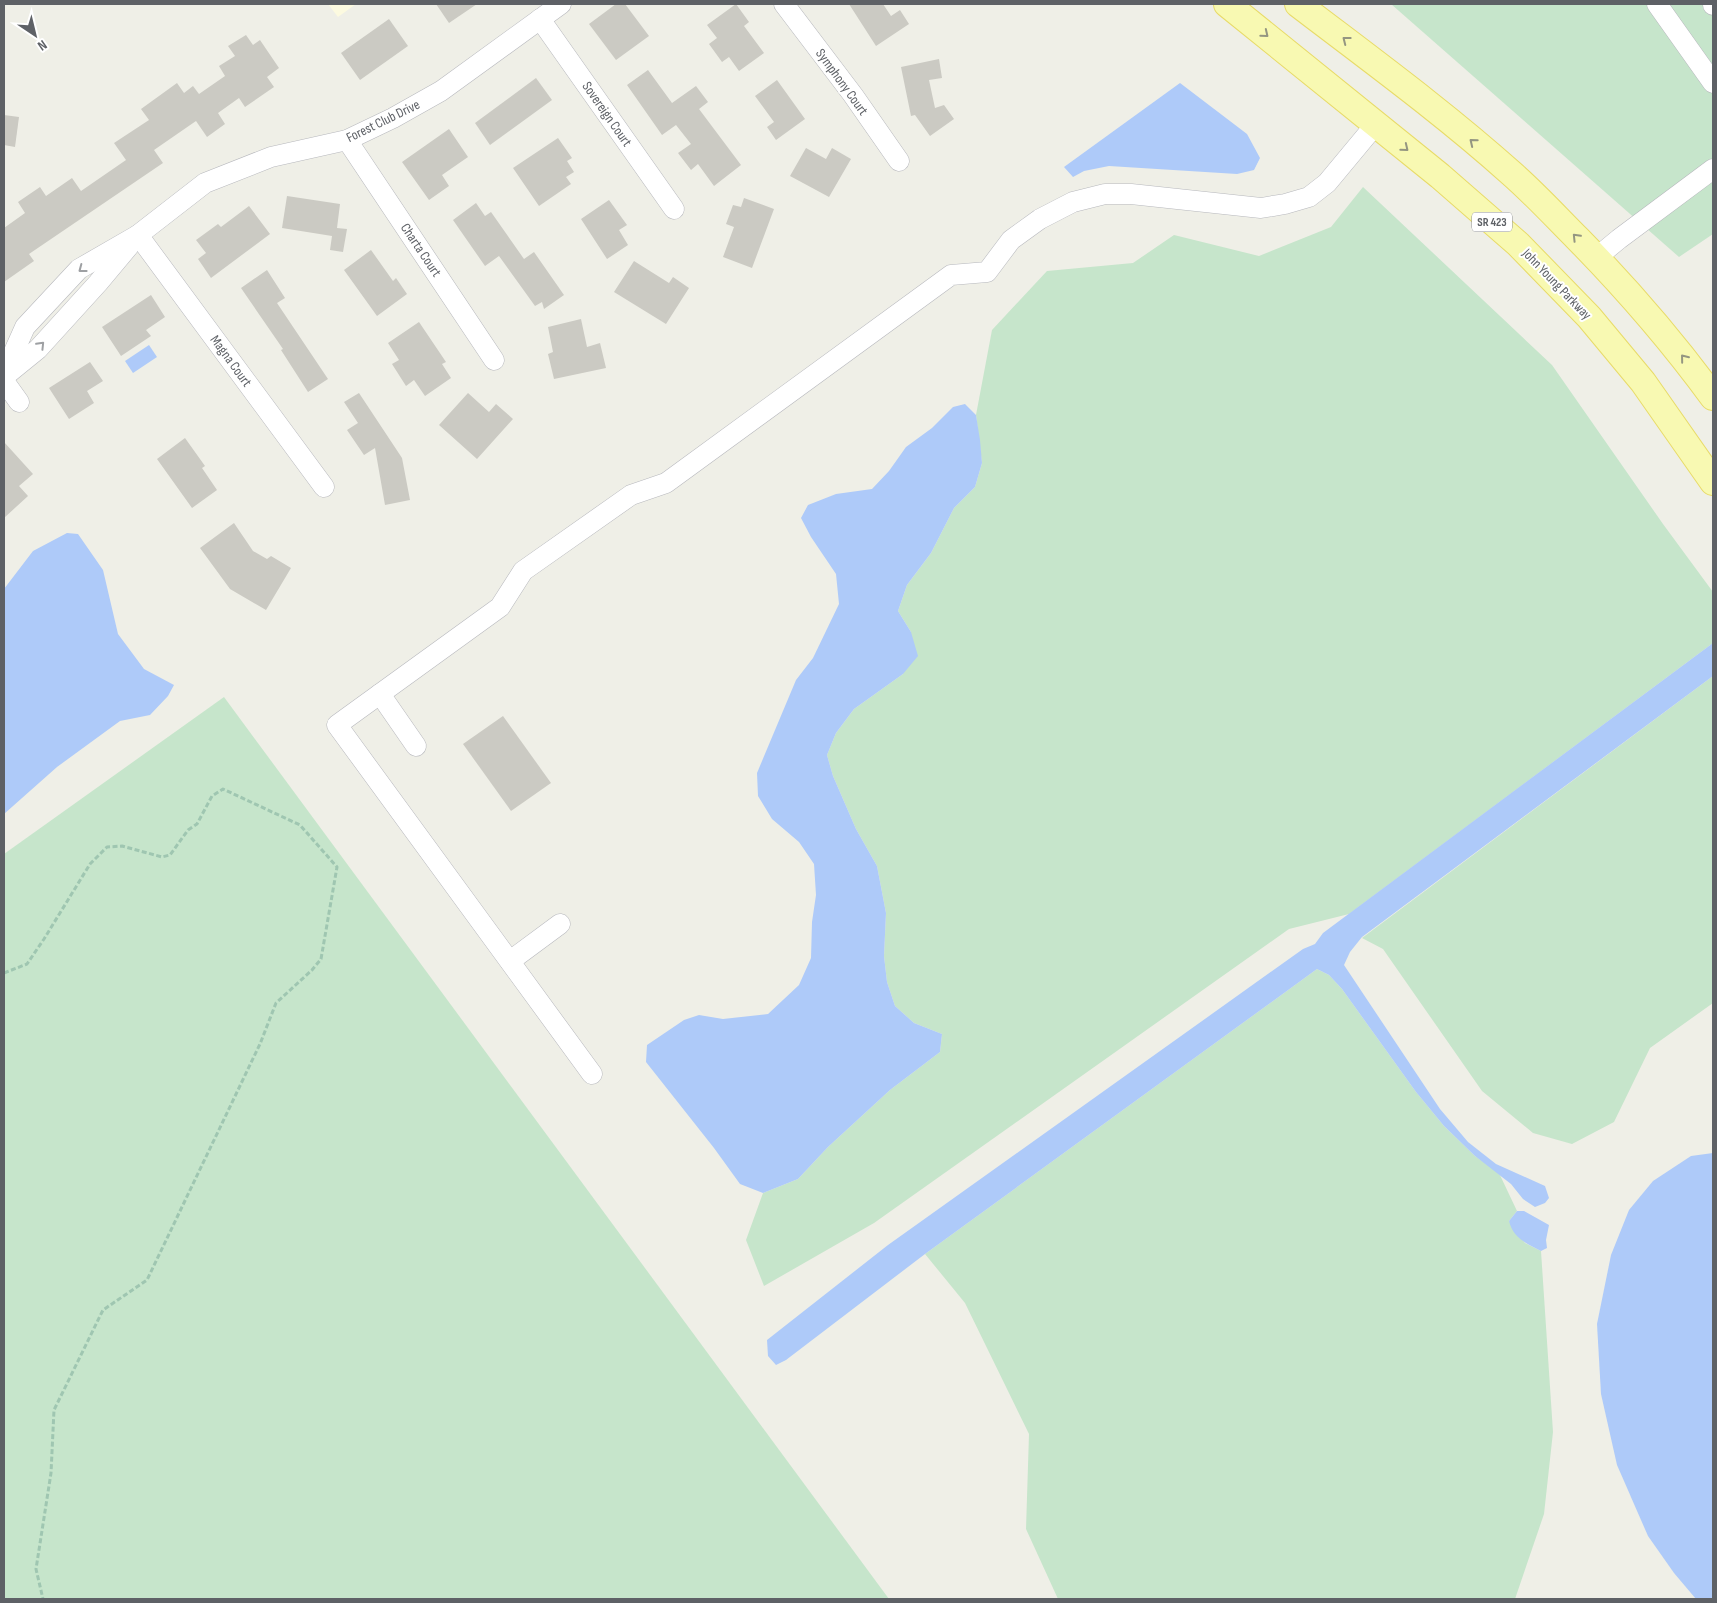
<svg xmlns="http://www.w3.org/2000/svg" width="1717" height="1603" viewBox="0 0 1717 1603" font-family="'Sofia Sans Condensed',sans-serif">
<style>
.commercial{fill:#fcfae0}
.green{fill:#c6e5cb}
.water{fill:#aecaf9}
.building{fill:#cbcac3}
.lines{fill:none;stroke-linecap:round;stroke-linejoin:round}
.minor-casing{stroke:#b7b8bd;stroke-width:21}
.major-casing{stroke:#e8db68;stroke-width:28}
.path{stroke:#9fc6b1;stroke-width:3;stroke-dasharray:5 2.5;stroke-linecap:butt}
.minor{stroke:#fff;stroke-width:20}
.major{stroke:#f8f9b2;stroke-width:26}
.oneway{stroke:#949681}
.oneway2{stroke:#9ea0a3}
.labels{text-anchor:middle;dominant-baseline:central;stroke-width:4;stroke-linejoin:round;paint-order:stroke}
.shield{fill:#fff;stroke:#8e9094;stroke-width:1}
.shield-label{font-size:12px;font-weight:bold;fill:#5e6166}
.street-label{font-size:14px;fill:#5e6166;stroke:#fff}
</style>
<rect width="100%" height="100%" fill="#efefe7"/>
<!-- commercial -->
<polygon class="commercial" points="328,4 356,4 338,17"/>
<!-- green -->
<g class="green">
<polygon points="1391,4 1713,4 1713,234 1679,257"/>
<polygon points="1363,187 1552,365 1663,524 1713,592 1713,643 1349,914 1289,929 874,1223 764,1286 746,1240 763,1193 798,1179 828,1147 890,1090 940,1052 942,1034 914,1023 895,1006 887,982 884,956 886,913 877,866 856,829 833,776 827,755 836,733 854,709 903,674 911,632 898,611 907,585 931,553 954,508 975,487 982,463 976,415 992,330 1047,271 1133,263 1174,235 1259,256 1331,227"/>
<polygon points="1713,676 1713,1003 1650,1048 1614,1122 1572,1144 1533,1133 1482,1091 1383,949 1362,938"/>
<polygon points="224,697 889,1599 4,1599 4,854"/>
<polygon points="1317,969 1329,975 1342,989 1416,1092 1444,1126 1475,1156 1499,1173 1517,1211 1509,1221 1525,1243 1541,1251 1553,1432 1544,1514 1515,1599 1058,1599 1026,1529 1029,1434 965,1303 925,1254"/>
</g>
<!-- water -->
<g class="water">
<polygon points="1180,83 1247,134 1260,158 1254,170 1237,174 1109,166 1084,171 1073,177 1064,167"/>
<polygon points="149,345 157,357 133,373 125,361"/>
<polygon points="965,404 976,415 980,440 982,463 975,487 954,508 931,553 907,585 898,611 911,632 918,656 903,674 854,709 836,733 827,755 833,776 856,829 877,866 886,913 884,956 887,982 895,1006 914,1023 942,1034 940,1052 890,1090 828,1147 798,1179 763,1193 740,1184 714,1148 646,1062 647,1045 684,1020 699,1015 723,1019 768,1014 799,985 811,958 812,922 816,895 814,864 799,842 772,819 758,796 757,773 796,680 813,658 839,604 836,574 811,537 801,518 808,505 836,494 872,489 889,471 906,447 932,428 953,407"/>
<polygon points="67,533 78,534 103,570 118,634 144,669 174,685 168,696 150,715 120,721 57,767 4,814 4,589 33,551"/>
<polygon points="1713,643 1713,676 1362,937 1350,952 1344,965 1440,1109 1468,1142 1496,1164 1545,1186 1549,1198 1545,1203 1535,1207 1523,1199 1511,1184 1475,1156 1444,1126 1416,1092 1342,989 1329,975 1317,969 925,1254 786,1360 776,1365 768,1356 767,1340 888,1245 1303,949 1315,944 1323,933"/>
<polygon points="1713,1153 1713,1599 1696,1599 1674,1573 1648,1536 1617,1465 1601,1394 1597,1324 1611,1255 1629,1210 1653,1181 1691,1156"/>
<path d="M1517 1211H1524L1549 1225 1546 1240 1547 1248 1541 1251C1527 1244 1513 1238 1509 1221Z"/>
</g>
<!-- building -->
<g class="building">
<polygon points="436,4 477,4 449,23"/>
<polygon points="616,4 625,4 649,36 616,60 589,24"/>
<polygon points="736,4 749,22 744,26 764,53 739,71 729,57 722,62 709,44 717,38 707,25"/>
<polygon points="849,4 883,4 891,16 900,10 909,24 876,46"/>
<polygon points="389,19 408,46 360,80 341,53"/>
<polygon points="246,35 253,45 260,40 279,68 267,77 274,87 245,107 239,98 218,113 225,124 207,137 196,121 154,150 163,163 29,254 34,261 4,282 4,228 25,213 18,202 40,187 46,196 72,178 81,191 126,160 114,143 149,120 141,109 177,83 184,93 193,86 199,94 225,76 219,66 235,56 228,46"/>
<polygon points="939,59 942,78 929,80 935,108 944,105 954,119 930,136 915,115 911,116 901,67"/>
<polygon points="648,70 672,103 696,86 708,102 699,109 741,165 714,186 698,164 691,170 678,153 691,144 676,125 662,135 627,85"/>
<polygon points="536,78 552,100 490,145 475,123"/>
<polygon points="777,80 805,119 776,140 767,127 774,122 755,96"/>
<polygon points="4,115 19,117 15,147 4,145"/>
<polygon points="449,129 468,157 442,175 449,186 429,200 402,162"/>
<polygon points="558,138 572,158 567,161 574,172 566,177 571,184 539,206 513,168"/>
<polygon points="806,148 826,159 832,148 851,159 829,197 790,176"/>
<polygon points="287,196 340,204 337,228 347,229 343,252 330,250 332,236 282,228"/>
<polygon points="744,198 774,209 752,268 723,257 734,227 726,224 733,205 741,207"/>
<polygon points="609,200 627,225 619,230 628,245 607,259 581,219"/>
<polygon points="476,203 485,216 491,212 524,259 534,252 564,295 544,309 542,302 535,306 499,256 485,266 453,220"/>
<polygon points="249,206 270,234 211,278 198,259 206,253 196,240 218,224 221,227"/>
<polygon points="371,250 393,281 396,278 407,294 377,316 344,270"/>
<polygon points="634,261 669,283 673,277 689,288 666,324 614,292"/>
<polygon points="267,270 285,298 277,303 328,379 308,392 281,350 283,349 241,288"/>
<polygon points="151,295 165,317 146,330 151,336 121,356 102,327"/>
<polygon points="581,319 587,347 600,343 606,368 554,379 548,354 553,352 548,327"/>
<polygon points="419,322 446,362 442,364 451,378 425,396 414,380 406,386 392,364 399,360 388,343"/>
<polygon points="90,362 103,381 87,391 94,403 69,419 49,388"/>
<polygon points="359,393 402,458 410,500 385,505 375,448 364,455 347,430 358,423 344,402"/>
<polygon points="468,393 489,412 496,404 513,419 477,459 439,425"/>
<polygon points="185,438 205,466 202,468 217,490 192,508 157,459"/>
<polygon points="4,442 33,474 19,486 28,496 4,518"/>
<polygon points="234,523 253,551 267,559 271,556 291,568 266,610 230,589 200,548"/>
<polygon points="503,716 551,783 511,811 463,744"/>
</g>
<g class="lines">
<defs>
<g id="minor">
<polyline points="784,4 853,95 899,161"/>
<polyline points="1657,4 1713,83"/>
<polyline points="1713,4 1713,5"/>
<polyline points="540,19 674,209"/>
<polyline points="347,140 494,360"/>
<polyline points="138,235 324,487"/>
<polyline points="1596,258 1619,239 1713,169"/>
<polyline points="4,374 25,327 79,269 138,235 205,183 271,157 347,140 393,118 441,91 561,4"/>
<polyline points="6,375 38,349 98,283 129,246"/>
<polyline points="4,381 19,402"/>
<polyline points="380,694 416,746"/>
<polyline points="510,961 560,924"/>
<polyline points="592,1074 337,725 500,607 523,571 631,495 666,483 951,275 987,272 1011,240 1040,219 1073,202 1105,194 1131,194 1261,208 1285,204 1309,197 1327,183 1376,124"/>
</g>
<g id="major">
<polyline points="1227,4 1440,176 1518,244 1589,317 1643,382 1713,482"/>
<path d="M1298 4C1370 59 1444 113 1511 173 1535 194 1556 217 1578 239 1627 289 1672 341 1713 397"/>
</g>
</defs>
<!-- minor casing -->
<use href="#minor" class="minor-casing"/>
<!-- major casing -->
<use href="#major" class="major-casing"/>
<!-- path -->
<polyline class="path" points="4,973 27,964 44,939 90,864 107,847 122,846 162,857 170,855 188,830 197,824 212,796 223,789 300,825 337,867 321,959 312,970 276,1003 260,1044 147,1280 103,1310 54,1410 51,1473 36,1569 43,1599"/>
<!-- minor -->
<use href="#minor" class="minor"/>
<!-- major -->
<use href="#major" class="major"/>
</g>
<!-- one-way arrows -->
<defs><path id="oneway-chevron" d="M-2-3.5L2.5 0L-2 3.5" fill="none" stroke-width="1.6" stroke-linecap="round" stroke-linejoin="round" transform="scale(1.25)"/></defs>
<g class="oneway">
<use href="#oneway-chevron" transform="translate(1265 34) rotate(39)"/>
<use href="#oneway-chevron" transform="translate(1346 40) rotate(-142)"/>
<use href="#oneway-chevron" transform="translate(1473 142) rotate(-141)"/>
<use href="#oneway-chevron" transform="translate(1405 148) rotate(39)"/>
<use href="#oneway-chevron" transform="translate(1576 237) rotate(-134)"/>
<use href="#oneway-chevron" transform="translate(1684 358) rotate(-129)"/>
</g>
<g class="oneway2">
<use href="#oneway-chevron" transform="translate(82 269) rotate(143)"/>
<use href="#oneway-chevron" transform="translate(41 345) rotate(-46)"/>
</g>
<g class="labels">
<!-- shield labels -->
<rect class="shield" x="1472" y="212.5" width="40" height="19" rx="4"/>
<g class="shield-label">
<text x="1492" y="222">SR 423</text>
</g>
<!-- street labels -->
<g class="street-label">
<text transform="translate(842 82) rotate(54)">Symphony Court</text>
<text transform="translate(607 114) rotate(55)">Sovereign Court</text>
<text transform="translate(383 121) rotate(-26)">Forest Club Drive</text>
<text transform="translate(421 250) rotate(56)">Charta Court</text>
<text transform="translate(1557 284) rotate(46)">John Young Parkway</text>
<text transform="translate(231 361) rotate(54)">Magna Court</text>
</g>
</g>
<!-- border -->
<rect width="1717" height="1603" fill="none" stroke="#5e6166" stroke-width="10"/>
<!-- north arrow -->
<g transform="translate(35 35) rotate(145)" stroke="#ffffff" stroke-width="4" paint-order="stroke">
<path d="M0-4L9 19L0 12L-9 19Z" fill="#5e6166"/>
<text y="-8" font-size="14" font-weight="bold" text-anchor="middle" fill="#5e6166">N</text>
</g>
</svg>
